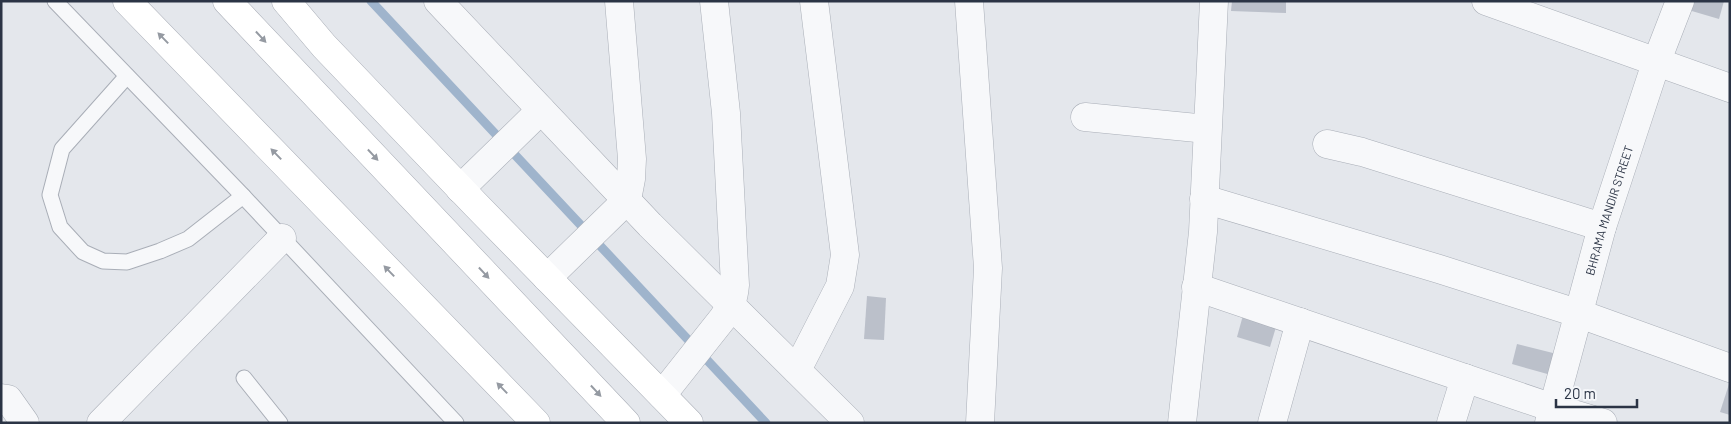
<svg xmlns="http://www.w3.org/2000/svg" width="1731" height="424" viewBox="0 0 1731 424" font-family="Barlow,sans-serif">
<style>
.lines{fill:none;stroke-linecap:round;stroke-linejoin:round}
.stream{stroke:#9fb4cc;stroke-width:9}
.building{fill:#bbc0ca}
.lane-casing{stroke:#a9aeb7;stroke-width:17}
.street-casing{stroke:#a9aeb7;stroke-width:29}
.secondary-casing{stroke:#a9aeb7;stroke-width:29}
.lane{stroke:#f7f8fa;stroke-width:15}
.street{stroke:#f7f8fa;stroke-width:28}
.secondary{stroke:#fff;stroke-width:28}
.oneway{fill:#959aa2}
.labels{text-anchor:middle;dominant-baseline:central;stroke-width:4.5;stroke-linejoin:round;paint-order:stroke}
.street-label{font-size:12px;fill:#2b3445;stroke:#f4f6f9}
</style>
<rect width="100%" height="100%" fill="#e4e7ec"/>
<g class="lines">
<!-- stream -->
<polyline class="stream" points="371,1 766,423"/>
</g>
<!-- building -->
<g class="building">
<polygon points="1232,1 1286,1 1286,13 1231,11"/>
<polygon points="1688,1 1724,1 1719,19 1685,9"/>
<polygon points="867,296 886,298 884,340 864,339"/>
<polygon points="1245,308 1279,317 1270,347 1237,337"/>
<polygon points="1517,344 1557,354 1551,375 1512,364"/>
<polygon points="1730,381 1730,415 1720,412"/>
</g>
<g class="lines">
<defs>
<g id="lane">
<polyline points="55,1 243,196 456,423"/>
<polyline points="127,76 62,149 50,195 60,227 83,252 103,261 127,262 160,251 188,239 243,196"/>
<polyline points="244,378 280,423"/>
</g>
<g id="street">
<polyline points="438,1 650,225 850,423"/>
<polyline points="969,1 988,268 980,423"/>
<polyline points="1486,1 1730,88"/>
<polyline points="1085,117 1207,129"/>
<polyline points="1327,144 1362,152 1602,227"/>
<polyline points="460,189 541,110"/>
<polyline points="1204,199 1439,269 1580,314 1730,368"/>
<polyline points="547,278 627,200 631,179 632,159 619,1"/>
<polyline points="1196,287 1553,408 1603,423"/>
<polyline points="797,370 840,286 845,255 814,1"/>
<path d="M662 395 723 318C731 306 734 298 735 285L726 113 714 1"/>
<polyline points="1,398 8,399 25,423"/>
<polyline points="101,423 282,238"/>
<polyline points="1182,423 1203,232 1214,1"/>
<polyline points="1272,423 1300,322"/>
<polyline points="1451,423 1465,378"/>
<path id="s1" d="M1549 423 1602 227 1656 63 1680 1"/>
</g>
<g id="secondary">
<polyline points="127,1 536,423"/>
<polyline points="227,1 626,423"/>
<polyline points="286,1 324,46 476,205 689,423"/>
</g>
</defs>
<!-- lane casing -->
<use href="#lane" class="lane-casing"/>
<!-- street casing -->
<use href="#street" class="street-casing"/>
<!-- secondary casing -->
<use href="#secondary" class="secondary-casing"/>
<!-- lane -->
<use href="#lane" class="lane"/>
<!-- street -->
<use href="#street" class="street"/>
<!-- secondary -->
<use href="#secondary" class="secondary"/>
</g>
<!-- one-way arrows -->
<defs><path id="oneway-solid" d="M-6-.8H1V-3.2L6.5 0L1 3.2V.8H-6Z" transform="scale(1.25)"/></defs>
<g class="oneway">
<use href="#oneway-solid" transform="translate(261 37) rotate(47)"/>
<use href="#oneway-solid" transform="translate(163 38) rotate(-134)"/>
<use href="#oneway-solid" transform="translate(276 154) rotate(-134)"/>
<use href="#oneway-solid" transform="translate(373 155) rotate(47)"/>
<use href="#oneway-solid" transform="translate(389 271) rotate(-134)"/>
<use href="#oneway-solid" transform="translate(484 273) rotate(47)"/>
<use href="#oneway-solid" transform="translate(502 388) rotate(-134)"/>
<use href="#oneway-solid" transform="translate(596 391) rotate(47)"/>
</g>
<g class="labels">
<!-- street labels -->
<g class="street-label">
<text stroke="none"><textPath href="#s1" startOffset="221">BHRAMA MANDIR STREET</textPath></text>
</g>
</g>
<!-- border -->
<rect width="1731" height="424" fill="none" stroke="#2b3445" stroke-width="5"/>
<!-- scale -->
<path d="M1556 399v8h81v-8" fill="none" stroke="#2b3445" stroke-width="2.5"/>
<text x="1564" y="399" font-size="15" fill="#2b3445" stroke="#f4f6f9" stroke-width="4" paint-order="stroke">20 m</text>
</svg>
